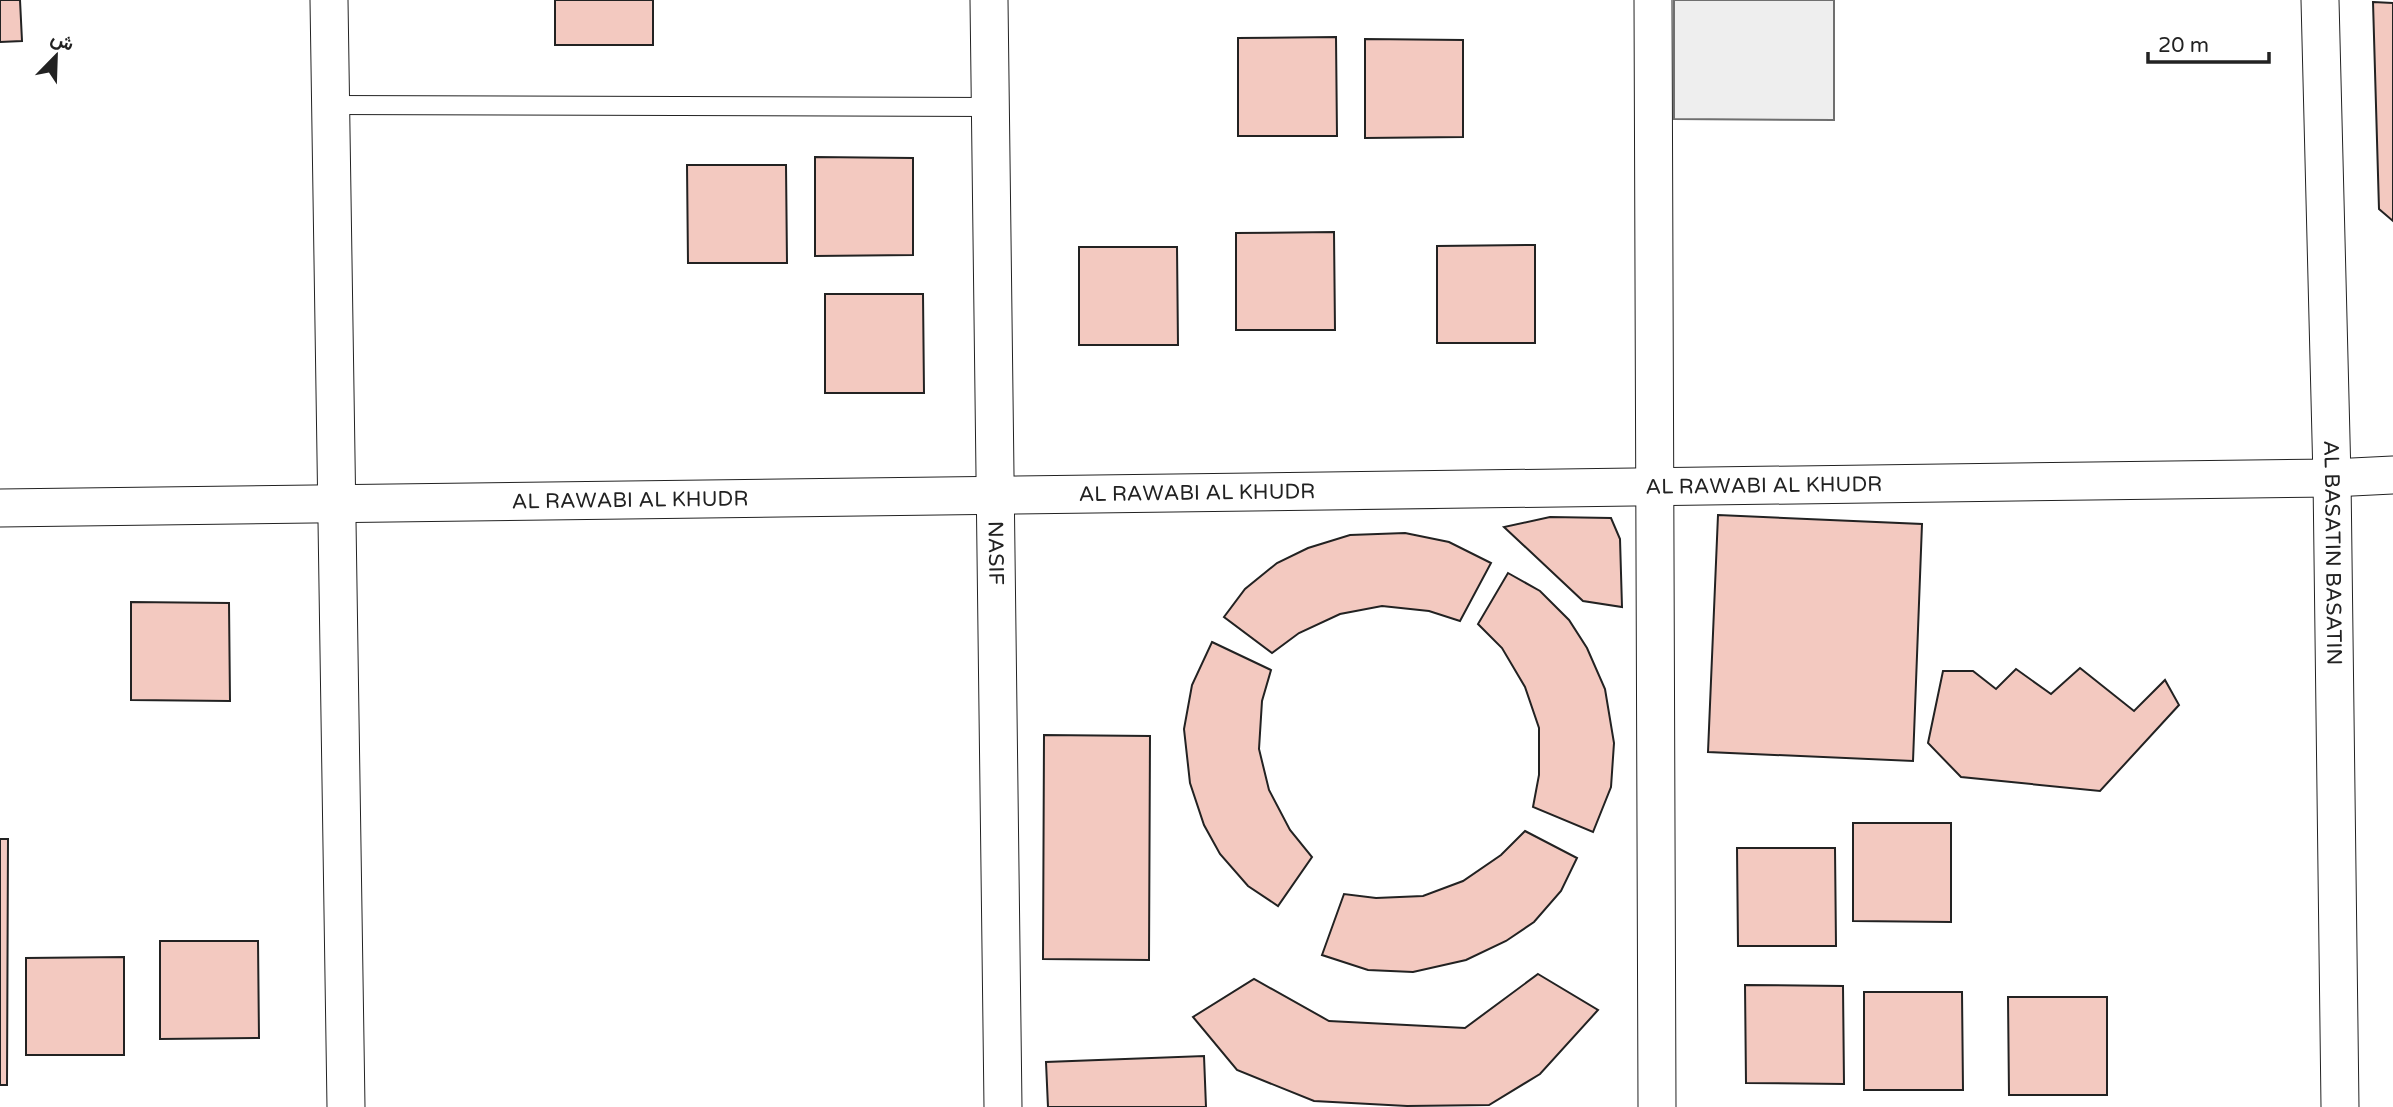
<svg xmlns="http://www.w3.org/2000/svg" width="2393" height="1107" viewBox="0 0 2393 1107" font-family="'Varela Round',Vazirmatn,sans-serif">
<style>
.grass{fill:#eee;stroke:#6f6f6f;stroke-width:2}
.building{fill:#f3c9c0;stroke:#222;stroke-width:2}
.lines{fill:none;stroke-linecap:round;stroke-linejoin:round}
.service-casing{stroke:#222;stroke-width:20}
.minor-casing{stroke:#222;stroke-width:39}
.service{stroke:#fff;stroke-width:18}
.minor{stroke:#fff;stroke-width:37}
.labels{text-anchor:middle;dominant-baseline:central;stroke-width:5;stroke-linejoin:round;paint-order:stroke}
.street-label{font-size:21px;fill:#222;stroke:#fff}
</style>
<rect width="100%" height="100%" fill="#fff"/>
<!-- grass -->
<polygon class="grass" points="1674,0 1834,0 1834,120 1674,119"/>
<!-- building -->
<g class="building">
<polygon points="0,0 20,0 22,41 0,42"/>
<rect x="555" y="0" width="98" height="45"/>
<polygon points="2373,2 2393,3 2393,221 2379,209"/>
<polygon points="1336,37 1337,136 1238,136 1238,38"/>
<polygon points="1365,39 1463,40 1463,137 1365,138"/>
<polygon points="815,157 913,158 913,255 815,256"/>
<polygon points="687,165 786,165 787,263 688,263"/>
<polygon points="1334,232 1335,330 1236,330 1236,233"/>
<polygon points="1535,245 1535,343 1437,343 1437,246"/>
<polygon points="1079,247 1177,247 1178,345 1079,345"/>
<polygon points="825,294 923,294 924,393 825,393"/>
<polygon points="1718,515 1922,524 1913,761 1708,752"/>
<polygon points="1550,517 1611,518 1620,539 1622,607 1583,601 1504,527"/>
<polygon points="1405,533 1449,542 1491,563 1460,621 1429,611 1382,606 1340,614 1299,633 1272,653 1224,617 1245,589 1277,563 1308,548 1350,535"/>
<polygon points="1508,573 1540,591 1569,620 1587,648 1605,689 1614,743 1611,787 1593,832 1533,807 1539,775 1539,728 1525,687 1502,648 1478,624"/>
<polygon points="131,602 229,603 230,701 131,700"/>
<polygon points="1212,642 1271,670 1262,701 1259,749 1269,790 1290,830 1312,857 1278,906 1248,886 1220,854 1204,825 1190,783 1184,729 1192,685"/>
<polygon points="2080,668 2134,711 2165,680 2179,705 2100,791 1961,777 1928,743 1943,671 1973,671 1996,689 2016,669 2051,694"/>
<polygon points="1044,735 1150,736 1149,960 1043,959"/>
<polygon points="1853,823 1951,823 1951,922 1853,921"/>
<polygon points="1525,831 1577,858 1561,891 1534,922 1506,941 1466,960 1413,972 1368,970 1322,955 1344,894 1376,898 1423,896 1463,881 1501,855"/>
<polygon points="0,839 8,839 7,1085 0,1085"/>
<polygon points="1737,848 1835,848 1836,946 1738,946"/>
<polygon points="160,941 258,941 259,1038 160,1039"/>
<polygon points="124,957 124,1055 26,1055 26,958"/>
<polygon points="1538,974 1598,1010 1540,1074 1489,1105 1407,1106 1314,1101 1237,1070 1193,1017 1254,979 1329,1021 1465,1028"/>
<polygon points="1745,985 1843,986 1844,1084 1746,1083"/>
<polygon points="1864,992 1962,992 1963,1090 1864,1090"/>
<polygon points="2008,997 2107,997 2107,1095 2009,1095"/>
<polygon points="1204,1056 1206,1107 1048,1107 1046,1062"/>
</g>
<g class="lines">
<defs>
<polyline id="service" points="331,105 990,107"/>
<g id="minor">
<polyline points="329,0 346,1107"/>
<path id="s1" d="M989 0 1003 1107"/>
<polyline points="1653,0 1657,1107"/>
<path id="s2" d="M2320 0 2332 478 2340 1107"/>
<path id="s3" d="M0 508 2332 478 2393 475"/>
</g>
</defs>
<!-- service casing -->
<use href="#service" class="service-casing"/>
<!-- minor casing -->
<use href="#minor" class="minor-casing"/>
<!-- service -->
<use href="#service" class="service"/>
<!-- minor -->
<use href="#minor" class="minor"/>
</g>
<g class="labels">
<!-- street labels -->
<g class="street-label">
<text stroke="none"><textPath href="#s3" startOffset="1764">AL RAWABI AL KHUDR</textPath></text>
<text stroke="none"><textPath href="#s3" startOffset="1197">AL RAWABI AL KHUDR</textPath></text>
<text stroke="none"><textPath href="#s3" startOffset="630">AL RAWABI AL KHUDR</textPath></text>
<text stroke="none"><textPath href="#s2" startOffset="553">AL BASATIN BASATIN</textPath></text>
<text stroke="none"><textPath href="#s1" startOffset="553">NASIF</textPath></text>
</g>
</g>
<!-- north arrow -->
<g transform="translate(56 56) rotate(23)" stroke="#ffffff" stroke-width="5" paint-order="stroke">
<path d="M0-5L12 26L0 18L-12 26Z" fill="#222222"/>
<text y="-10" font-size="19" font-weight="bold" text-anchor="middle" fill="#222222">ش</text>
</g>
<!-- scale -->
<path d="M2148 52v10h121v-10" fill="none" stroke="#222222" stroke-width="3.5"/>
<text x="2158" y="52" font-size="21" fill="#222222" stroke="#ffffff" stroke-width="5" paint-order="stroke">20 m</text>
</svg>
